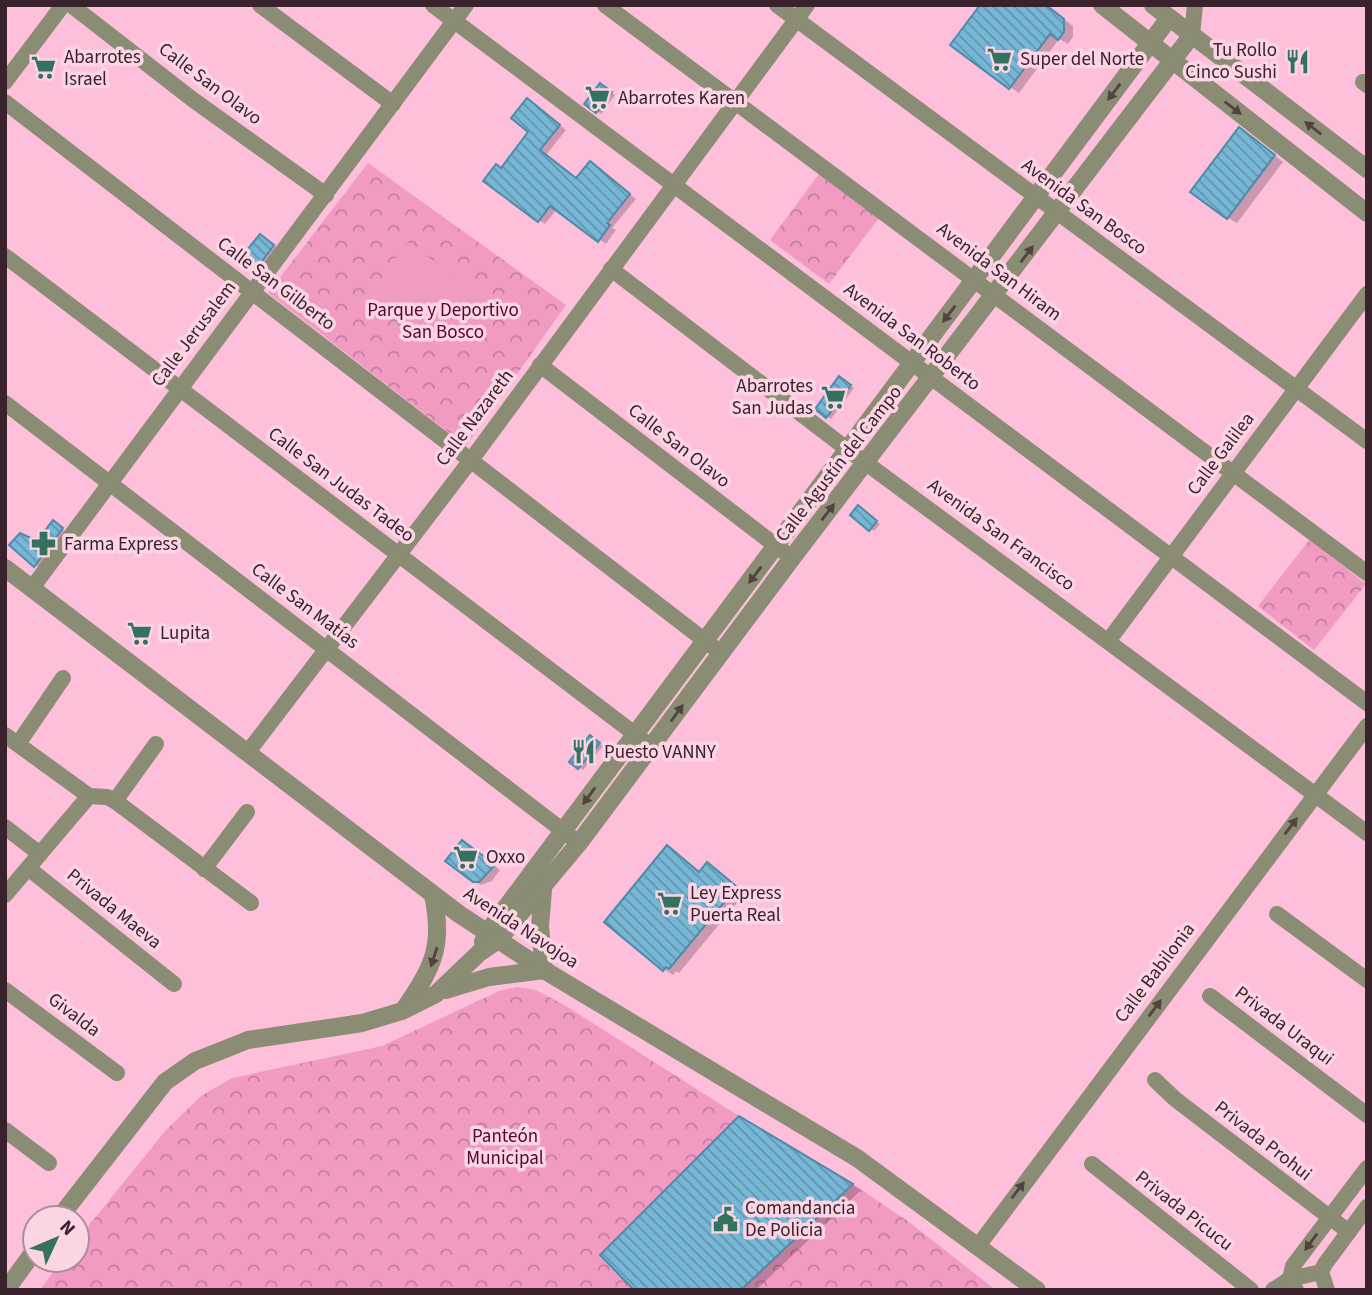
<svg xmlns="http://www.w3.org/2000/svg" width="1372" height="1295" viewBox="0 0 1372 1295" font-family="'Source Sans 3',sans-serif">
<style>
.park{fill:url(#park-crowns)}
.pitch{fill:#f19bc3}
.shadow{fill:#0003}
.building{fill:url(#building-back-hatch);stroke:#4c8ba9;stroke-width:2}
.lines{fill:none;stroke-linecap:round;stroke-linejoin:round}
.minor{stroke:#8a8c73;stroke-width:16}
.tertiary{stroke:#8a8c73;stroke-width:18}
.oneway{fill:#524242}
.labels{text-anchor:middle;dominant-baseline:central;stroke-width:7;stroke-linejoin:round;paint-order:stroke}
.poi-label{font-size:19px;fill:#3a222d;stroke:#fcd5e5;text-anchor:start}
.street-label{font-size:19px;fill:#3a222d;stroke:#fcd5e5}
.park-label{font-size:19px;fill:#530534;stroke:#fcd5e5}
</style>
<defs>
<pattern id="park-crowns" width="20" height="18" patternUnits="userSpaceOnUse" patternTransform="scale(1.75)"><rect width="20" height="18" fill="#f19bc3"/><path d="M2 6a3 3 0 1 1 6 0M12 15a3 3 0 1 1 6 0" fill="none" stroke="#c47e9f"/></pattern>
<pattern id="building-back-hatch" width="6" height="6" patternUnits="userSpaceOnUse" patternTransform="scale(1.75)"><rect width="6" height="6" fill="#77b7d6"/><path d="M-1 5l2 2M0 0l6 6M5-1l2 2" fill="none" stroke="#6394ae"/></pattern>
</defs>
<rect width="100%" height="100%" fill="#febfdb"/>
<!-- park -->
<g class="park">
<polygon points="368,163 566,305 466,446 268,293"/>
<polygon points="819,174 879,218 829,284 770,240"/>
<polygon points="1310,539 1366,584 1314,650 1258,606"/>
<polygon points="517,987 536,990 566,1006 739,1116 600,1254 634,1290 40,1290 62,1260 77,1260 77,1240 166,1130 201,1096 232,1078 382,1046 499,991"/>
<polygon points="853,1184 909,1222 996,1290 741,1290"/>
</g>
<!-- pitch -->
<polygon class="pitch" points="408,242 493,304 453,360 369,295"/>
<!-- shadow -->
<g class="shadow">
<polygon points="1045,5 1073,26 1073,37 1068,44 1059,39 1019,93 1010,87"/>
<polygon points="605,88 615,95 601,114 597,111"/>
<polygon points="534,104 566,130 546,155 577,179 597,167 636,199 612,228 616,230 606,244 557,209 545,224 539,220 502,169 531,132"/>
<polygon points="1249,134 1283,162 1237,223 1228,218"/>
<polygon points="264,238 277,248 261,269 258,267"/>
<polygon points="843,381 854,388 831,419 817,409"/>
<polygon points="862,510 880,524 874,531 870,529"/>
<polygon points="58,525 66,532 39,568 11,545 38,543"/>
<polygon points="595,740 603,746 583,770 572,762"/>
<polygon points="469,846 500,870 492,881 481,885 474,881"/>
<polygon points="667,847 700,873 707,864 717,869 745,893 679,973 676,971 673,975 664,969"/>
<polygon points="740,1118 861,1190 756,1290 637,1290"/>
</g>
<!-- building -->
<g class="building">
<polygon points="980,5 1046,5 1064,19 1064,32 1058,40 1050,34 1009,89 950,45"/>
<polygon points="600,83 612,92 596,113 584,104"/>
<polygon points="527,98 560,125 540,150 576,178 590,161 630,194 607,223 610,225 598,242 550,206 538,222 483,181 496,164 501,168 528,132 511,118"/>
<polygon points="1239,127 1275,155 1227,219 1190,192"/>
<polygon points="260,234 274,245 257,268 243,255"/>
<polygon points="839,376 851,385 826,418 815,409"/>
<polygon points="858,505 877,521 869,531 850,515"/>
<polygon points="53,520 63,528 34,567 9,545 20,533 37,541"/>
<polygon points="590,735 600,743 578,769 569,762"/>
<polygon points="462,840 495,865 479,882 473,882 445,861"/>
<polygon points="667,845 699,872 707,862 737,887 669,969 666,967 663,971 604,922"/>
<polygon points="739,1116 853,1184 741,1290 634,1290 600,1255"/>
</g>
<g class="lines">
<!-- minor -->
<g class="minor">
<polyline points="71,5 192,99 326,195"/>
<polyline points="260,5 393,104"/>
<polyline points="433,5 1367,703"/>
<polyline points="605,5 1367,573"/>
<polyline points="777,5 1367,441"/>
<polyline points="1192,35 1195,5"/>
<polyline points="5,82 63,5"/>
<polyline points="1363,82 1367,85"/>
<polyline points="5,102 721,653"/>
<polyline points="5,256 652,747"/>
<polyline points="611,269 847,449 1367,833"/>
<polyline points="540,365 792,558"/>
<polyline points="5,403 579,843"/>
<polyline points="32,588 466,5"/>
<polyline points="1109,640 1367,294"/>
<polyline points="5,735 89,796 107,797 115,801 251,903"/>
<polyline points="18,744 63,678"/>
<polyline points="248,752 471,460 807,5"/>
<polyline points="115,801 156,744"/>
<polyline points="5,827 40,854"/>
<polyline points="28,868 174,984"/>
<polyline points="204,869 247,812"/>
<polyline points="5,895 89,796"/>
<polyline points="1277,914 1367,980"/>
<polyline points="5,990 117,1073"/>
<polyline points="1210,996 1367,1115"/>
<polyline points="1155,1080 1175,1099 1349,1232"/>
<polyline points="5,1130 49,1163"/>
<polyline points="1092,1164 1251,1290"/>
<polyline points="978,1246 1367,726"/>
<polyline points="1273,1290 1290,1279 1321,1272"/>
<polyline points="1296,1290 1290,1279 1293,1266 1367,1168"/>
<polyline points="1327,1290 1321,1272 1325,1264 1367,1207"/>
</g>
<!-- tertiary -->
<g class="tertiary">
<polyline points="1102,5 1367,213"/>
<polyline points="1153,5 1367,169"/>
<polyline points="5,568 459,914 544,970 857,1158 1037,1290"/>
<polyline points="483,942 487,933 1169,18"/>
<polyline points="446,990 489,977 544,970 540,926 543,890"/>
<path d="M405 1008C433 967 444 946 433 895"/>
<polyline points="59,1218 165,1082 195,1061 248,1040 362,1023 402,1011 436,994 479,953 498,940 579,843 792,558 1192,35"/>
<polyline points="6,1290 35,1250"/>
</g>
</g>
<!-- one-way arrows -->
<defs><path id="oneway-solid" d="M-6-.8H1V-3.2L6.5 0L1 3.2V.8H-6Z" transform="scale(1.75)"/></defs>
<g class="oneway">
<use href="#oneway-solid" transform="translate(1114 92) rotate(127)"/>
<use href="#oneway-solid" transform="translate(1233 108) rotate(38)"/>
<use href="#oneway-solid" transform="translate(1313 128) rotate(-142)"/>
<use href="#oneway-solid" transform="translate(1027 254) rotate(-53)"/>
<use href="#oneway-solid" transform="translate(949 314) rotate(127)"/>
<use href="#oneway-solid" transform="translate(828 512) rotate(-52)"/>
<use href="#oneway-solid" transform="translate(755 575) rotate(127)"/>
<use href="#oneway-solid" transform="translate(677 713) rotate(-54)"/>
<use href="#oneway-solid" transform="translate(589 796) rotate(126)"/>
<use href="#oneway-solid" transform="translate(1291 826) rotate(-53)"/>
<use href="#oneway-solid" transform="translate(434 957) rotate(108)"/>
<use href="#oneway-solid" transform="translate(1155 1008) rotate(-53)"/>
<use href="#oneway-solid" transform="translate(1018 1190) rotate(-53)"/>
<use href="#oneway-solid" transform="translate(1311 1242) rotate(126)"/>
</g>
<!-- icons -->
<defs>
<symbol id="supermarket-bare" viewBox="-9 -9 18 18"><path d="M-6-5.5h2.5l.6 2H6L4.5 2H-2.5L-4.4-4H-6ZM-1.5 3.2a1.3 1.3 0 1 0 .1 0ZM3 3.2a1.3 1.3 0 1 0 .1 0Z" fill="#34725f" stroke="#fcd5e5" stroke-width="2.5" paint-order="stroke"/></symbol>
<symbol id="restaurant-bare" viewBox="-9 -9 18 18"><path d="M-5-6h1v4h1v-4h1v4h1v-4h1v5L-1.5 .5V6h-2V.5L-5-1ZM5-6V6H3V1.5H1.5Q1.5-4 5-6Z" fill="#34725f" stroke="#fcd5e5" stroke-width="2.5" paint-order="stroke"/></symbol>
<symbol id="pharmacy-bare" viewBox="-9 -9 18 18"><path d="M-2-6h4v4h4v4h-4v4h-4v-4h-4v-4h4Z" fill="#34725f" stroke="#fcd5e5" stroke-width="2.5" paint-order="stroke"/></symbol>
<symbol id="civic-bare" viewBox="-9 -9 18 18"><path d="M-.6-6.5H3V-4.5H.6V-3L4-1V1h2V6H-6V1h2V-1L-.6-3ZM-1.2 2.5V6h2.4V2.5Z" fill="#34725f" stroke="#fcd5e5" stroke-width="2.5" paint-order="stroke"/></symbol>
</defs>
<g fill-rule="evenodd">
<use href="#supermarket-bare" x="982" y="42" width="35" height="35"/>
<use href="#restaurant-bare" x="1280" y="44" width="35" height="35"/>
<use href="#supermarket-bare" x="26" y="50" width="35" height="35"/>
<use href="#supermarket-bare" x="580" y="80" width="35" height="35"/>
<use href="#supermarket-bare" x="816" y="380" width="35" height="35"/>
<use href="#pharmacy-bare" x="26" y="526" width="35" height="35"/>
<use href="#supermarket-bare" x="122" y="616" width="35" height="35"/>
<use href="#restaurant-bare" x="566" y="734" width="35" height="35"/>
<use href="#supermarket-bare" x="448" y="840" width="35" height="35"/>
<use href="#supermarket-bare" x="652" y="886" width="35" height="35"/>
<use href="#civic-bare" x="708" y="1202" width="35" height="35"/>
</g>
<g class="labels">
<!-- poi labels -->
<g class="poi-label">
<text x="1277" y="50" text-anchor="end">Tu Rollo<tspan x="1277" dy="22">Cinco Sushi</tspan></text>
<text x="64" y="57">Abarrotes<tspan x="64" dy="22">Israel</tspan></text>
<text x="1020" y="59">Super del Norte</text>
<text x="618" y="98">Abarrotes Karen</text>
<text x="813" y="386" text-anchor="end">Abarrotes<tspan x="813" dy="22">San Judas</tspan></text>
<text x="64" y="544">Farma Express</text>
<text x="160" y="633">Lupita</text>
<text x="604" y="752">Puesto VANNY</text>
<text x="486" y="857">Oxxo</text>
<text x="690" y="893">Ley Express<tspan x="690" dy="22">Puerta Real</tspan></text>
<text x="745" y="1208">Comandancia<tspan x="745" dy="22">De Policia</tspan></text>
</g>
<!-- street labels -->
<g class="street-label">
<text transform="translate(210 84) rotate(37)">Calle San Olavo</text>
<text transform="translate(1084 207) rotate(36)">Avenida San Bosco</text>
<text transform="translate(999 272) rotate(37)">Avenida San Hiram</text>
<text transform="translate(276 284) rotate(37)">Calle San Gilberto</text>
<text transform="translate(194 334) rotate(-53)">Calle Jerusalem</text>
<text transform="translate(912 337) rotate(37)">Avenida San Roberto</text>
<text transform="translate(475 418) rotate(-53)">Calle Nazareth</text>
<text transform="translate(679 446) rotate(38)">Calle San Olavo</text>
<text transform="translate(1221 454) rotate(-53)">Calle Galilea</text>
<text transform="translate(839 464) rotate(-52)">Calle Agustín del Campo</text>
<text transform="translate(341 485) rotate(37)">Calle San Judas Tadeo</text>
<text transform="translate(1001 535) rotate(36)">Avenida San Francisco</text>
<text transform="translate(305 606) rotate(37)">Calle San Matías</text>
<text transform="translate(114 909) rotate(39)">Privada Maeva</text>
<text transform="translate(521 928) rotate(33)">Avenida Navojoa</text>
<text transform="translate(1155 973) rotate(-53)">Calle Babilonia</text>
<text transform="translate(74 1015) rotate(37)">Givalda</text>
<text transform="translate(1284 1026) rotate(37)">Privada Uraqui</text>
<text transform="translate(1263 1141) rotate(38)">Privada Prohui</text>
<text transform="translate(1184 1211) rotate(38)">Privada Picucu</text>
</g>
<!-- park labels -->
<g class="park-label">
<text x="443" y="310">Parque y Deportivo<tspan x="443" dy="22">San Bosco</tspan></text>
<text x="505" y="1136">Panteón<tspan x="505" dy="22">Municipal</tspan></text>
</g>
</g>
<!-- border -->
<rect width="1372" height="1295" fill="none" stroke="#3a222d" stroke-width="14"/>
<!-- north arrow -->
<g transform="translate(56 1239) rotate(46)"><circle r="33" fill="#fcd5e5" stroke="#ae8d9b" stroke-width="2"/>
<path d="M0-5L12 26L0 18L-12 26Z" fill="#34725f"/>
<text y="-10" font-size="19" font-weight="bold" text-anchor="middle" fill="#3a222d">N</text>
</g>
</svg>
